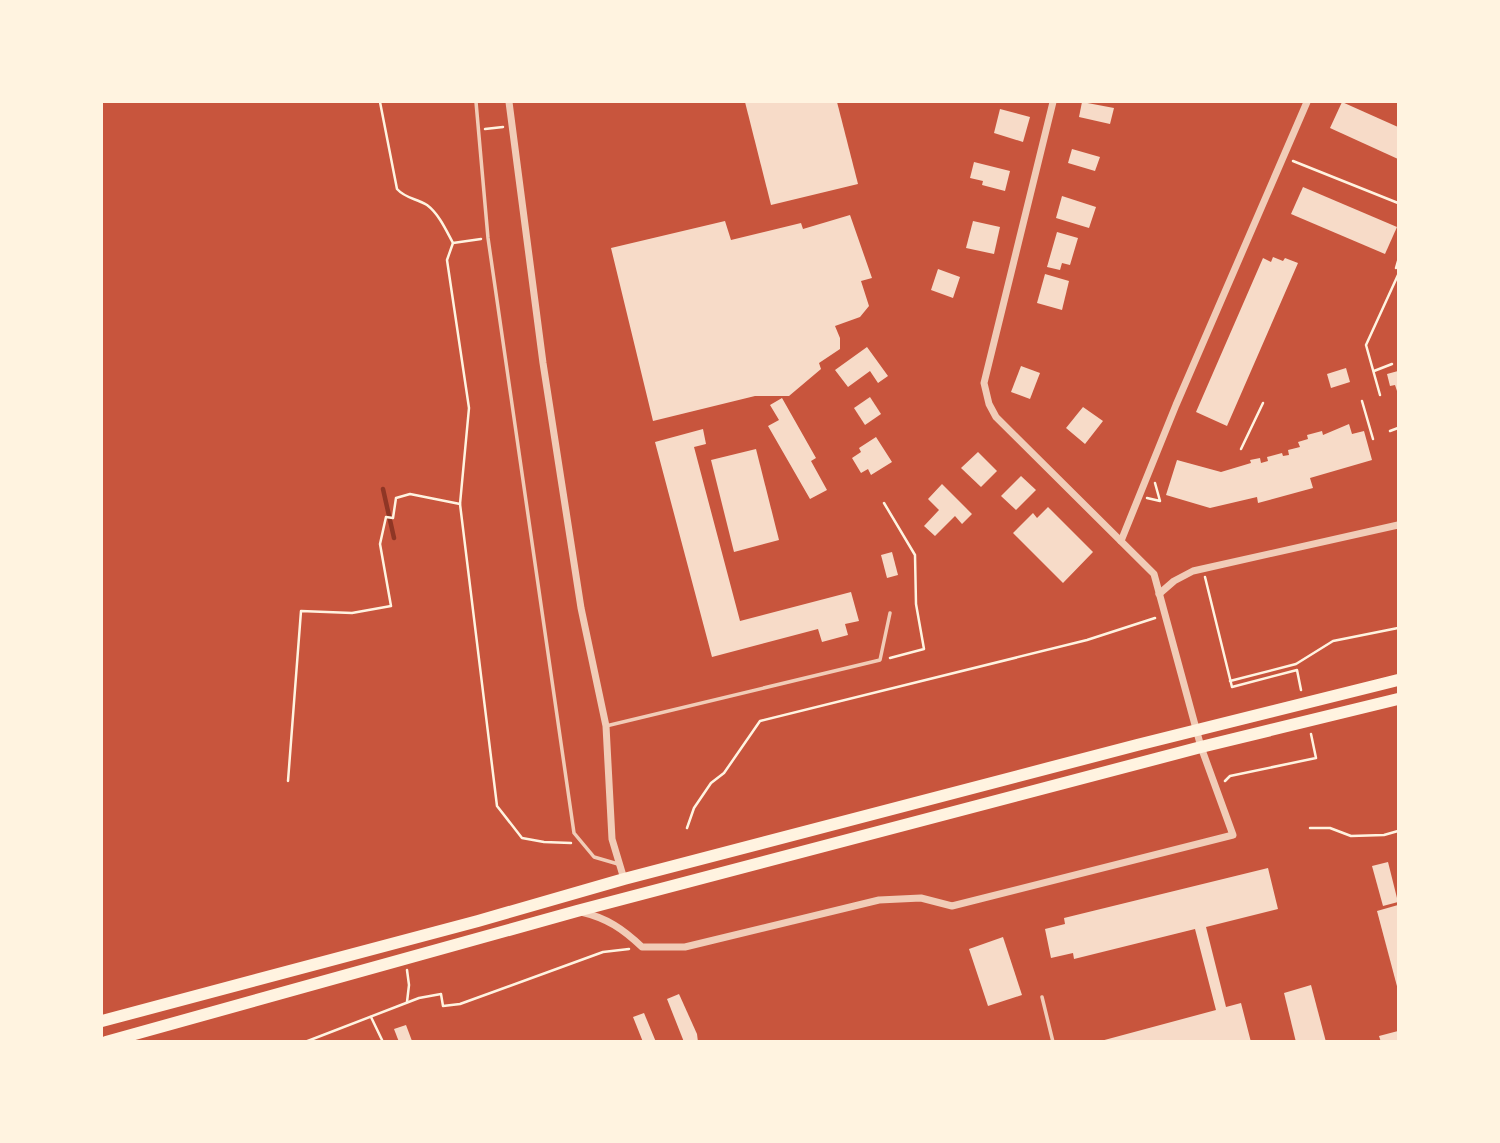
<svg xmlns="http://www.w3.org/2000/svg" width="1500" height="1143" viewBox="0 0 1500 1143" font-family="'Noto Serif',serif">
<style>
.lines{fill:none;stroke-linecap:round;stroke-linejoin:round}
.stream{stroke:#8f3625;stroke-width:4.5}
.building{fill:#f7dbc8}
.path{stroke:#fff3e0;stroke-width:2.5}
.service{stroke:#f1ccb7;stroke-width:3.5}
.minor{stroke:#f1ccb7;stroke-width:7}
.trunk{stroke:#fff3e0;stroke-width:12}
</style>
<rect width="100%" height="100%" fill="#c8553d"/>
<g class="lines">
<!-- stream -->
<polyline class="stream" points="383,489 394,538"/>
</g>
<!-- building -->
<g class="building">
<polygon points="745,102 837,102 858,184 771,205"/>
<polygon points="1082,102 1114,108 1110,124 1079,117"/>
<polygon points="1342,102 1398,127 1398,159 1330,128"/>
<polygon points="1000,109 1030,117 1023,142 994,133"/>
<polygon points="1072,149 1100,157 1095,171 1068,163"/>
<polygon points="974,162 1010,171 1005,191 982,185 983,181 970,178"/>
<polygon points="1303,187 1397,227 1385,254 1291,214"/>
<polygon points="1062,196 1096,207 1089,228 1056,218"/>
<polygon points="850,215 872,278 861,281 869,306 860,317 835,326 840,338 840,349 819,363 821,369 789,396 755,396 653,421 611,248 725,221 731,240 801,223 803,229"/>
<polygon points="973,221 1000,227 994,254 966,248"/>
<polygon points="1057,232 1078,238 1070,265 1062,263 1060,270 1047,267"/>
<polygon points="1273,257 1283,261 1285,258 1298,263 1227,426 1196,412 1263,258 1271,262"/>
<polygon points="938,269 960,277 953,298 931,290"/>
<polygon points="1045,274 1069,281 1062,310 1037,303"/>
<polygon points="867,347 888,376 878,383 870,371 848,387 835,370"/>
<polygon points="1021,366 1040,373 1030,399 1011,392"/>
<polygon points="1346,368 1350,382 1331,388 1327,374"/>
<polygon points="1398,371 1398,394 1395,385 1390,386 1387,374"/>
<polygon points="870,397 881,414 865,425 854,408"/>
<polygon points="782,398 816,458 811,461 827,490 810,499 768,426 779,420 770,405"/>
<polygon points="1083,407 1103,421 1085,444 1066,428"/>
<polygon points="1349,424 1352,434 1364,431 1372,460 1310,478 1313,488 1258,503 1257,497 1210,508 1166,495 1177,460 1221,472 1251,463 1250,460 1260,458 1261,463 1268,461 1267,457 1282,453 1283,456 1289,455 1288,450 1300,447 1298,442 1308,439 1307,435 1322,431 1323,435"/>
<polygon points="703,429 706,444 694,447 740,621 851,592 859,621 845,624 848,635 822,642 818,629 712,657 655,442"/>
<polygon points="876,437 892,462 871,475 868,469 861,473 852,458 861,452 859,448"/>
<polygon points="756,449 779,540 734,552 711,460"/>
<polygon points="978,452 997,471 981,487 961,468"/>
<polygon points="1021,476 1036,490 1016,510 1001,496"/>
<polygon points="942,484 972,514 962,524 955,516 935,536 924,526 939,510 928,499"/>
<polygon points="1048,507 1093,552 1063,583 1013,533 1033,513 1037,518"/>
<polygon points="892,552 898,575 887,578 881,555"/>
<polygon points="1388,862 1398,902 1383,906 1372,866"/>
<polygon points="1268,868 1278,909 1206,927 1226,1007 1241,1003 1251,1042 1097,1042 1216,1010 1195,929 1074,959 1073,953 1051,958 1045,929 1065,924 1064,918"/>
<polygon points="1398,905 1398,990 1377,911"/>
<polygon points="1003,937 1022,995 988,1006 969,949"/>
<polygon points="1311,985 1326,1042 1296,1042 1284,993"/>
<polygon points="679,994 697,1034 698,1042 684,1042 667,999"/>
<polygon points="644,1013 656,1042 643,1042 633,1017"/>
<polygon points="406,1025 412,1041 399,1042 394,1029"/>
<polygon points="1398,1031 1398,1042 1381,1042 1379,1036"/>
</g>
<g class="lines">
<!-- path -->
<g class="path">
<path d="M380 102 397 189C406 199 416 198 427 205 439 214 446 230 453 243"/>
<polyline points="485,129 503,127"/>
<polyline points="1293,161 1398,203"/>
<polyline points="481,239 453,243 447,260 469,408 460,504 497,806 522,838 544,842 571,843"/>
<polyline points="1396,268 1398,261"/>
<polyline points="1374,371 1392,364"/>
<polyline points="1380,395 1366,345 1398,275"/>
<polyline points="1362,401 1373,439"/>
<polyline points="1390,431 1398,428"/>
<polyline points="1241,449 1263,403"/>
<polyline points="1147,498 1160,501 1155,483"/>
<polyline points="884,503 915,555 916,604 924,649 890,658"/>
<polyline points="1205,577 1232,687 1297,670 1301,690"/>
<polyline points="1230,681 1296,664 1333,641 1398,628"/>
<polyline points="288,781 301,611 352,613 391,606 380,544 386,517 393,518 396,498 410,494 460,504"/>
<polyline points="1225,781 1230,776 1316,758 1311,734"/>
<polyline points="687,828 694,808 711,783 724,773 760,721 1087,640 1155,618"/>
<polyline points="1310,828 1330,828 1351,836 1384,835 1398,831"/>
<polyline points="407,970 409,985 407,1002"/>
<polyline points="371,1017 383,1042"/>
<polyline points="305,1042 419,998 441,994 443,1006 460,1004 603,952 629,949"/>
</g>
<!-- service -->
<g class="service">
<polyline points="476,102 488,238 574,833 594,857 618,864"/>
<polyline points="606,726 880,660 890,613"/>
<polyline points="1042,997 1053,1042"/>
</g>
<!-- minor -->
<g class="minor">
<polyline points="509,102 543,363 581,608 606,726 612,839 624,879"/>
<polyline points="1121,541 1176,405 1307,102"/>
<polyline points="1159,594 1174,581 1193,571 1398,525"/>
<path d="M581 912C607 918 623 929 642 947H685L879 900 921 898 952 906 1233 835 1201 747 1154 574 996 417 989 404 984 383 1053 102"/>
</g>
<!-- trunk -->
<g class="trunk">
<polyline points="102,1021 478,921 624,879 1137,745 1398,680"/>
<polyline points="106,1042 577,911 1201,747 1398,699"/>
</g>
</g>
<!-- border -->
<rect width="1500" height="1143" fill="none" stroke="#fff3e0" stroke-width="206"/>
</svg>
